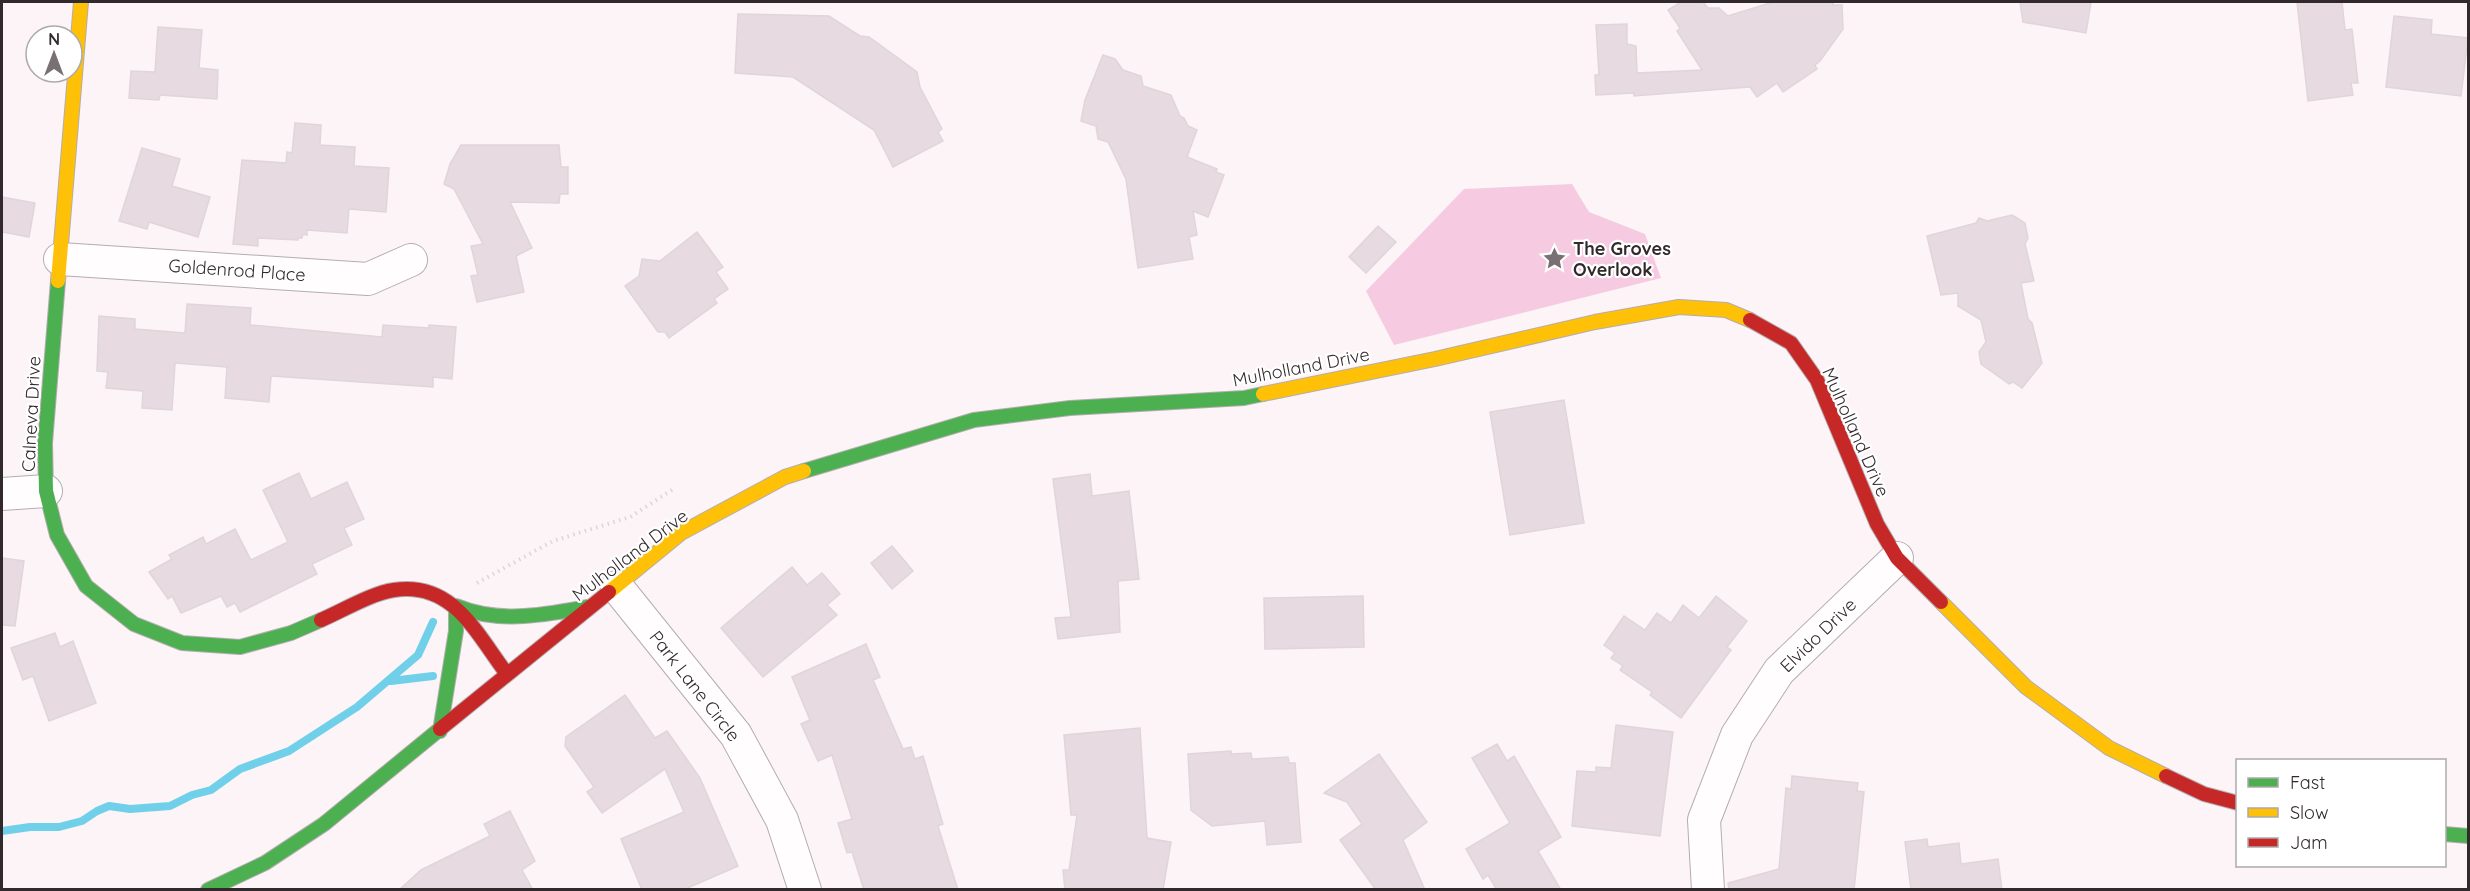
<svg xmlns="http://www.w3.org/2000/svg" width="2470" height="891" viewBox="0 0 2470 891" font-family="Quicksand,sans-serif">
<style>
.green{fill:#f6cae0}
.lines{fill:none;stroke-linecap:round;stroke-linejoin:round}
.stream{stroke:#71d0e9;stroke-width:8}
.building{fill:#e7dae0;stroke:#ded6da;stroke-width:1.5}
.street-casing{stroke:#b4adb0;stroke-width:34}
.fast-casing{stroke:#b4adb0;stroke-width:16}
.slow-casing{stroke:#b4adb0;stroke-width:16}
.jam-casing{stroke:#b4adb0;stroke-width:16}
.path{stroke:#d9d7d8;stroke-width:4;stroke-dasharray:1.5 4.5;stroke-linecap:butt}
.street{stroke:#fffdfe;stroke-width:32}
.fast{stroke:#4caf50;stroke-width:14}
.slow{stroke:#ffc107;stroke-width:14}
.jam{stroke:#c62828;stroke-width:14}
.labels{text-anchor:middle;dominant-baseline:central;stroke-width:4.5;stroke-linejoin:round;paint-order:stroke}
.poi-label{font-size:18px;font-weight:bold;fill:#32292d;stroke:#fff;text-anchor:start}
.street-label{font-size:18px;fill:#32292d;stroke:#fff}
</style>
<rect width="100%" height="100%" fill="#fcf4f7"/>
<!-- green -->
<polygon class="green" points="1572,184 1589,212 1645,234 1661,278 1394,345 1366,291 1464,189"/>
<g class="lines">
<!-- stream -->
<g class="stream">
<polyline points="391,681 433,676"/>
<polyline points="2,831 30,827 59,827 82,821 97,811 109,806 130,809 170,806 192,795 211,790 240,769 289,751 357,707 418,655 433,622"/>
</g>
</g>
<!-- building -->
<g class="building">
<polygon points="1681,2 1703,2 1708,8 1719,8 1728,16 1773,2 1833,2 1833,5 1842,5 1843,29 1820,61 1815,65 1817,69 1783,92 1777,83 1757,97 1750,87 1634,96 1634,93 1596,95 1595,75 1599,75 1596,25 1627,24 1627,44 1636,46 1637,73 1702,70 1677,31 1680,28 1668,10"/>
<polygon points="2020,2 2091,2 2086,33 2023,22"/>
<polygon points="2297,2 2342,2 2345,30 2352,29 2358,83 2351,83 2353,95 2308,101"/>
<polygon points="738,14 829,16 860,36 869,37 917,72 920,87 942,129 938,132 943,141 893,167 874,130 793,77 735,73"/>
<polygon points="2394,16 2432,20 2431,34 2468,38 2461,96 2386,87"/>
<polygon points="158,27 202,30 199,68 218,70 217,99 160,95 159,100 129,98 131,71 155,72"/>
<polygon points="1103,55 1115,59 1123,70 1141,76 1143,86 1171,95 1180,116 1184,118 1188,126 1197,130 1187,157 1217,169 1216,172 1224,175 1208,217 1193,211 1197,235 1189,237 1193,259 1138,268 1126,179 1108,142 1098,139 1096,126 1081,121 1085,100"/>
<polygon points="295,123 321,125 320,145 355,147 354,166 389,168 386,212 349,209 347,233 307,230 307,235 303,234 302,238 298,238 298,240 258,238 258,246 233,244 242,160 286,163 287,152 292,153"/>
<polygon points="461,145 559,145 561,167 568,167 568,194 560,194 559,203 510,202 532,248 516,256 524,292 477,302 471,276 478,275 471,246 483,244 454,189 444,184 450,164"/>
<polygon points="142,148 180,159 172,186 210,197 198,237 149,222 147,229 119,221"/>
<polygon points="2,197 35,203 29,237 2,232"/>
<polygon points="2012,215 2025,223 2028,238 2025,244 2034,281 2021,283 2028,319 2032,323 2042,363 2022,388 2013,382 2009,384 1981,364 1979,352 1986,342 1981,320 1958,306 1958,293 1941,295 1927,236 1976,223 1979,218 1987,221"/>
<polygon points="1378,226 1396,242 1366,273 1349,257"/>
<polygon points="697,232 723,267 716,272 728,289 714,299 717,303 669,338 665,332 658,332 625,286 639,276 642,259 660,261"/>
<polygon points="187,304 251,308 250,325 382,337 383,325 429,328 429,325 456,327 452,379 433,377 433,387 271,376 269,402 225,398 227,367 175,363 172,410 142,408 143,391 106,388 108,372 97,371 99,316 135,319 135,329 185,333"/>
<polygon points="1564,400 1584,523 1510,535 1490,412"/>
<polygon points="299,473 311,499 347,482 364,519 344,528 352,545 312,564 317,574 240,612 235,603 227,607 221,596 181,613 172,596 168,599 149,572 172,559 169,555 203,537 206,544 235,529 251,560 288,542 263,490"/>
<polygon points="1090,474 1092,496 1129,491 1139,579 1118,581 1120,632 1058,639 1055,618 1071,617 1053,479"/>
<polygon points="892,546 913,571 892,589 871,563"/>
<polygon points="2,558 24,561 15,626 2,625"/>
<polygon points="792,567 807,585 822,573 840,594 827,605 837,615 763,677 721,628"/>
<polygon points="1363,596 1364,647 1265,649 1264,598"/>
<polygon points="1716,596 1747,621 1727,647 1731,650 1681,718 1650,695 1652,692 1620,670 1623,666 1611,658 1615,653 1604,645 1624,616 1645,630 1657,613 1671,623 1683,605 1699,618"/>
<polygon points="55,633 60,647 73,641 96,703 49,721 33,676 23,680 11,648"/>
<polygon points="866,644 880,677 873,680 903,749 911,747 915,759 923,756 943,824 938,826 958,890 864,890 852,852 847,853 838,823 852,819 832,755 818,761 801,724 810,720 792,677"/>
<polygon points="625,695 655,738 667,731 700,778 738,866 683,890 642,890 621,839 684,812 665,769 602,813 587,792 594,787 565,746 566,737"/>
<polygon points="1616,725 1673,732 1660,836 1572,826 1577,771 1596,772 1596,767 1611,768"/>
<polygon points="1140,728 1147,838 1171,842 1163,890 1065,890 1063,870 1069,870 1077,815 1071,815 1064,735"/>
<polygon points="1497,744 1507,761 1514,756 1561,837 1538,851 1561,890 1497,890 1488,875 1483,879 1466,849 1510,823 1472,758"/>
<polygon points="1231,751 1231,754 1251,753 1252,759 1288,757 1289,763 1295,763 1301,842 1267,845 1265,821 1212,826 1191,810 1188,754"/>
<polygon points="1379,754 1427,822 1403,840 1425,890 1376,890 1340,840 1362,824 1347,802 1324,793"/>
<polygon points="1792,776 1858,783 1857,791 1864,792 1854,890 1729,890 1728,883 1779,869 1786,788 1791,789"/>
<polygon points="510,811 535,861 522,870 533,890 399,890 421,870 490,836 484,824"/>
<polygon points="1927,839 1928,847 1959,843 1961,864 1998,859 2002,890 1911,890 1905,842"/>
</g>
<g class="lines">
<defs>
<g id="street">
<polyline points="60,259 368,279 411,260"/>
<polyline points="2,494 46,491"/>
<polyline points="617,587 736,735 782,820 805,890"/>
<polyline points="1708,890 1704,820 1737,735 1779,671 1897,558"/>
</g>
<g id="fast">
<polyline points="58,281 45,443 46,491 57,535 86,586 134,624 182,643 240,647 291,633 321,620"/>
<polyline points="804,471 974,420 1070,408 1244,398 1263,394"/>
<path d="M440 731 456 631V606C500 624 543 615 588 607"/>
<polyline points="2444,834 2468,836"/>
<polyline points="208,890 265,863 324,824 440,729"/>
</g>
<g id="slow">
<polyline points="58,281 81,2"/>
<polyline points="1263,394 1435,359 1595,322 1679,307 1726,310 1750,320"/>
<polyline points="609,592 681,533 785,477 804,471"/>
<polyline points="1941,602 2026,687 2109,748 2166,776"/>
</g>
<g id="jam">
<polyline points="1750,320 1791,343 1817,380 1877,524 1897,558 1941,602"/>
<path d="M321 620C342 611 372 593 394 590 453 581 476 633 507 674"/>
<polyline points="440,729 609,592"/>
<polyline points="2166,776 2204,794 2238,803"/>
</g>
</defs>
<!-- street casing -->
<use href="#street" class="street-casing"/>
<!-- fast casing -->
<use href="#fast" class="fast-casing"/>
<!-- slow casing -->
<use href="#slow" class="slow-casing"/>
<!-- jam casing -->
<use href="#jam" class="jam-casing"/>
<!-- path -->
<polyline class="path" points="477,583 553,541 630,517 675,488"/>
<!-- street -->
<use href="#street" class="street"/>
<!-- fast -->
<use href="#fast" class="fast"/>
<!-- slow -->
<use href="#slow" class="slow"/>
<!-- jam -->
<use href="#jam" class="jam"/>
</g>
<!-- icons -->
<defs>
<symbol id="sight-bare" viewBox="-9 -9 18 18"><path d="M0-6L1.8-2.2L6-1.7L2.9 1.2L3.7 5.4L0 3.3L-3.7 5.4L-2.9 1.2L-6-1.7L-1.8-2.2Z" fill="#797074" stroke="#fff" stroke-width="2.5" paint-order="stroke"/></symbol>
</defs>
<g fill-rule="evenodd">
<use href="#sight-bare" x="1538" y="242" width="33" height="33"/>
</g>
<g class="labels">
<!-- poi labels -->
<g class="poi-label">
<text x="1573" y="248">The Groves<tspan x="1573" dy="21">Overlook</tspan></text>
</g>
<!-- street labels -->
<g class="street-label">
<text transform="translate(237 270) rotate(4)">Goldenrod Place</text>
<text transform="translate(1301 367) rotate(-11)">Mulholland Drive</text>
<text transform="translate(31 414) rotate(-87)">Calneva Drive</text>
<text transform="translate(1856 432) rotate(66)">Mulholland Drive</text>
<text transform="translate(630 555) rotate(-37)">Mulholland Drive</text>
<text transform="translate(1818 635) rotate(-44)">Elvido Drive</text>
<text transform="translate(695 686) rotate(52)">Park Lane Circle</text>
</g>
</g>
<!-- border -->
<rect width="2470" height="891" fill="none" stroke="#32292d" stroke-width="6"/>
<!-- legend -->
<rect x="2236" y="759" width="210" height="108" fill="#ffffff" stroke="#ada9ab" stroke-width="1.5"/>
<rect x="2248" y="778" width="30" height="9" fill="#4caf50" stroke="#ada9ab" stroke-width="1.5"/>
<text x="2290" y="789" font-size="18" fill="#32292d">Fast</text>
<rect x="2248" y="808" width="30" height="9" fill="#ffc107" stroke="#ada9ab" stroke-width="1.5"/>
<text x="2290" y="819" font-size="18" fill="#32292d">Slow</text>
<rect x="2248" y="838" width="30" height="9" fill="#c62828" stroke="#ada9ab" stroke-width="1.5"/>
<text x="2290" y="849" font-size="18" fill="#32292d">Jam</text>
<!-- north arrow -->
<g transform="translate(54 54)"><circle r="28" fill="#ffffff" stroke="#ada9ab" stroke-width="1.5"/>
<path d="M0-4.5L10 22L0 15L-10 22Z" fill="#797074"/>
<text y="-9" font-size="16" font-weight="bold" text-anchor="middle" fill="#32292d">N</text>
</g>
</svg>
